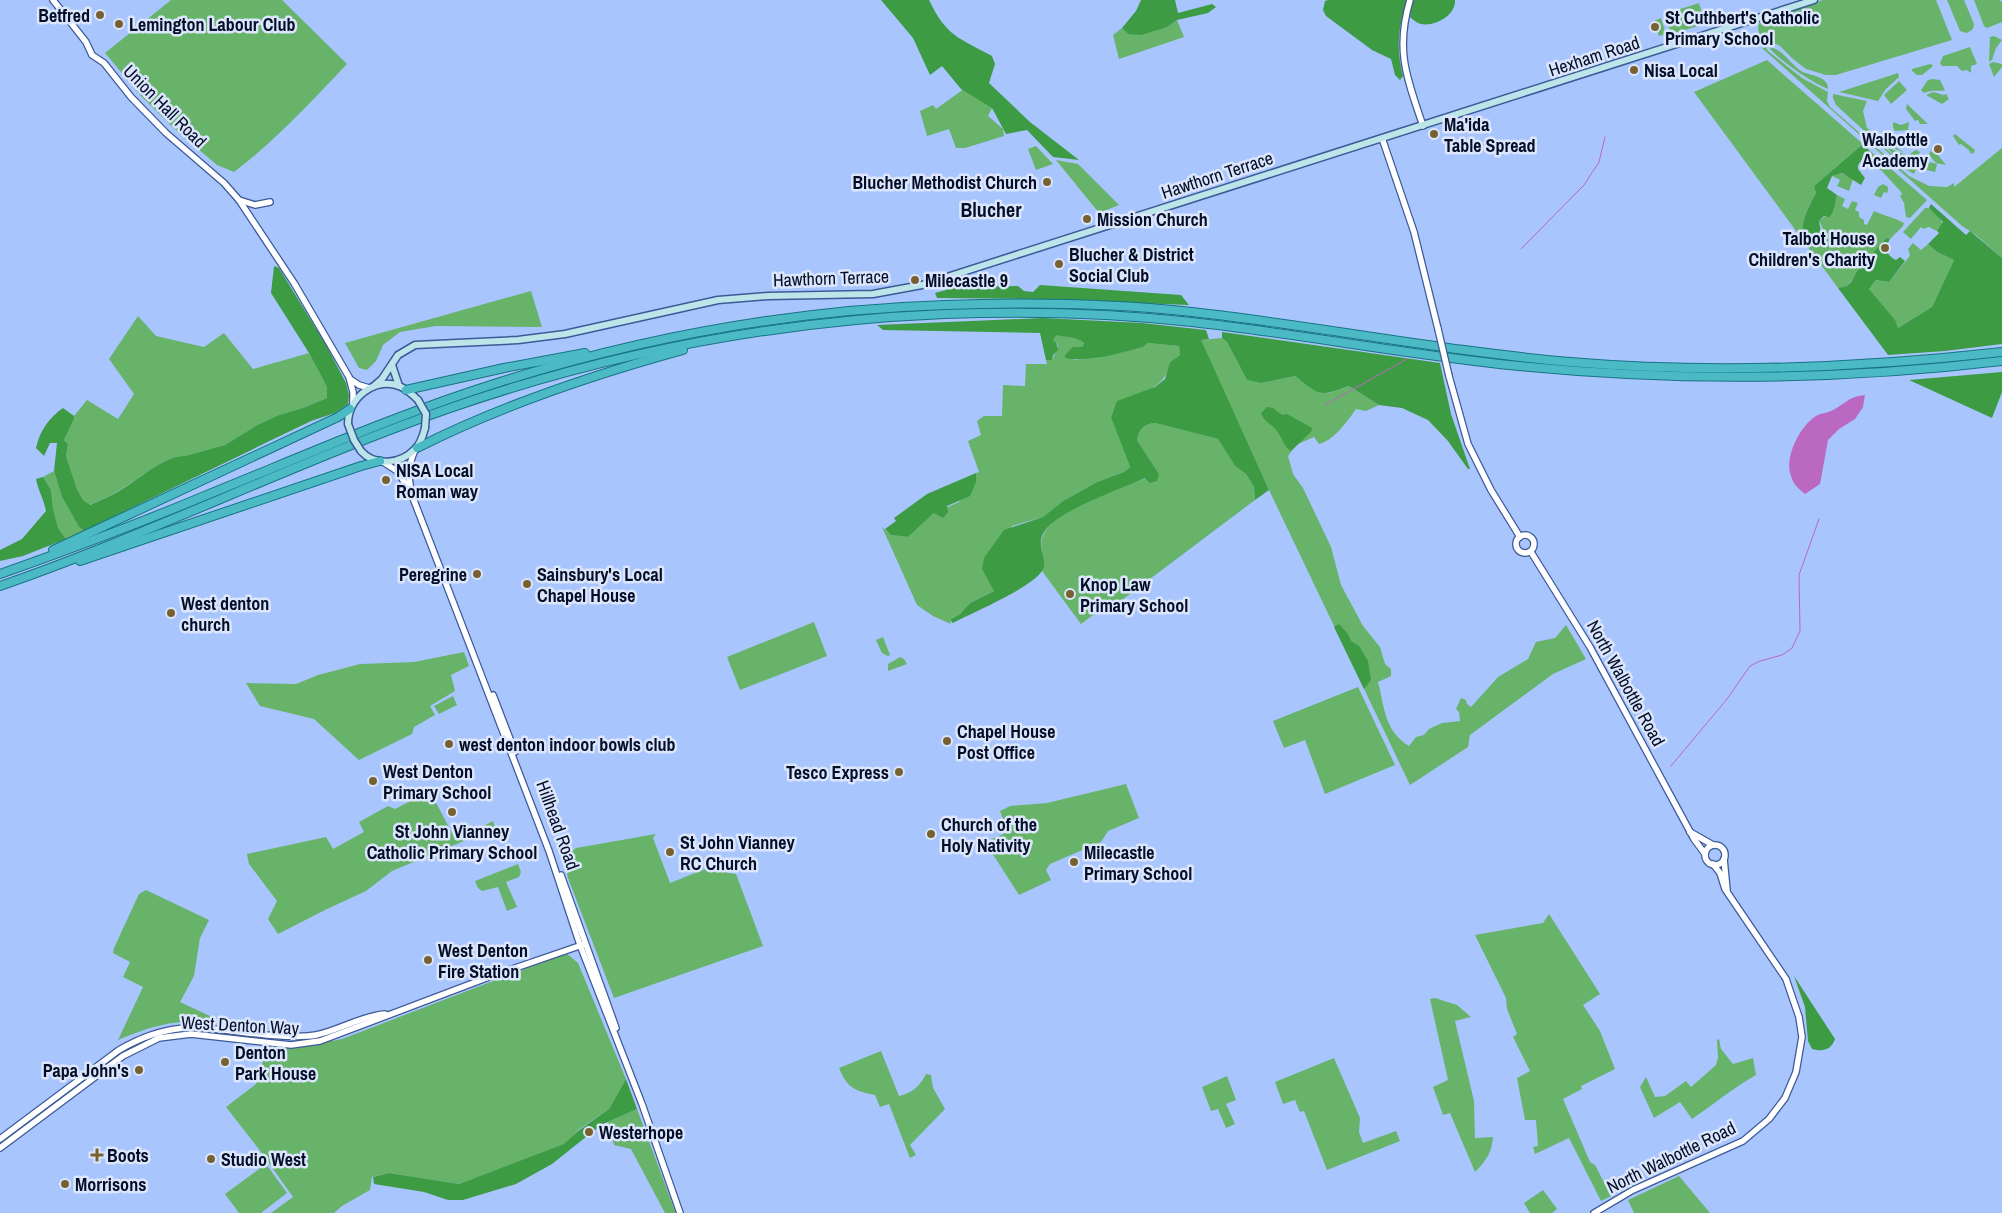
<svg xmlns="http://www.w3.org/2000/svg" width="2002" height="1213" viewBox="0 0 2002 1213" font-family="'Archivo Narrow',sans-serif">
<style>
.green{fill:#67b36a}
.forest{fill:#3c9b43}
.water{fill:#ba68c0}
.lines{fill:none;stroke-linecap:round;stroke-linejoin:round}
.stream{stroke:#ba68c0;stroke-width:1}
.tertiary-casing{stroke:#3d5998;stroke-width:8}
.secondary-casing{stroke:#3d5998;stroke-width:9}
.trunk-casing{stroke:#177384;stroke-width:10}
.tertiary{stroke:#fff;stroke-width:5.5}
.secondary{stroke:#bce5e9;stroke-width:6}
.trunk{stroke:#4cbac4;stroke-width:8}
.tertiary-bridge-casing{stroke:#3d5998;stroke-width:8;stroke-linecap:butt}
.secondary-bridge-casing{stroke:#3d5998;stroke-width:9;stroke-linecap:butt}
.tertiary-bridge{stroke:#fff;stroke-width:5.5}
.secondary-bridge{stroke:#bce5e9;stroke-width:6}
.poi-dot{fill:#786131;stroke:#dbe6fc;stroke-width:2}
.labels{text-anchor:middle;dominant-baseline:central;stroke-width:5;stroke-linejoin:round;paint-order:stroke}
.poi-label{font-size:18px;font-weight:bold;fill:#050e27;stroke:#dbe6fc;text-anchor:start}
.street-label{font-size:18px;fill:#050e27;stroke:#dbe6fc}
.quarter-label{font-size:20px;font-weight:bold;fill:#050e27;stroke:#dbe6fc}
</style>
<rect width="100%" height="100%" fill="#a9c5fe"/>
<!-- green -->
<g class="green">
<path d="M171 0H282L347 64C311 102 276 140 234 172L217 165 178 132 142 97 105 53Z"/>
<polygon points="1823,0 1936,0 1952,40 1836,75 1826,75 1806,69 1793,59 1780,46 1761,37 1758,30 1759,20"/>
<polygon points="1947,0 1964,0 1974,24 1973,29 1967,33 1960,31"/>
<polygon points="1974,0 1999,0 2002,2 2002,22 1987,28 1984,26"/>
<polygon points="1699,3 1705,24 1671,34 1665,14"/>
<polygon points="1661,18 1666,34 1659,36 1654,21"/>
<polygon points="1177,20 1184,37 1119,59 1113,35 1122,28 1128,34 1167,27"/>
<polygon points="1994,36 2002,40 1996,48 1992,60 1989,62 1990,37"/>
<polygon points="1766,47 1768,51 1802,78 1828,92 1827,101 1830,107 1909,176 1929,186 1947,187 1954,183 1954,187 2002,148 2002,258 1976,235 1962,226 1762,48"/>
<path d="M1769 47C1783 49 1789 63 1801 71 1810 76 1829 76 1828 89 1814 84 1777 59 1769 47Z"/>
<polygon points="1970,47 1977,64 1971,66 1971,73 1967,70 1962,71 1957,66 1942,66 1940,63 1943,56"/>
<path d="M1767 60 1863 144 1814 186 1816 193C1807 209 1796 227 1810 244L1823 229 1819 221 1834 210 1837 195 1845 199 1842 206 1848 209 1852 201 1858 203 1855 210 1859 212V217L1864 220V224L1867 225 1874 211C1885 216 1895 218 1904 223L1903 226 1890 239 1886 238 1883 241 1847 286 1838 288 1694 92Z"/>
<polygon points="1993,62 2002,64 2002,67 1994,77 1989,64"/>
<polygon points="1930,64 1933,65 1932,67 1922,75 1917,75 1912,71 1912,69"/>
<polygon points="1898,73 1899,77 1886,89 1878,101 1839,92"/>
<path d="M1933 79 1940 80 1945 90C1940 92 1932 89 1924 93L1921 90 1928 80Z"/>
<polygon points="1899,81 1907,90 1891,104 1884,95"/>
<polygon points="968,86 993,106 988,116 1003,129 1004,136 965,148 956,148 949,129 927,136 920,111 933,105 936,109"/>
<polygon points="1933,92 1944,95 1946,94 1949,99 1942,104 1926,95"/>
<polygon points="1833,94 1867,101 1863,111 1867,128 1879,136 1876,139 1881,143 1883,139 1905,153 1884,144 1883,146 1908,169 1916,169 1914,174 1907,170 1836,105 1833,98"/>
<polygon points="1907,104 1928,124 1920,124 1918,120 1915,121 1906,109"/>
<polygon points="1893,122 1901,125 1909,122 1908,130 1895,131 1893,127"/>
<polygon points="1955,134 1975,150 1973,154 1969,152 1970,151 1961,144 1959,145 1953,136"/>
<polygon points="1036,146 1053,164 1036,170 1028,149"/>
<polygon points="1886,147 1906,155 1906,167"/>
<polygon points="1869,150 1927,200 1910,218 1906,217 1904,203 1900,196 1902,194 1901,192 1882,171 1862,158"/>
<polygon points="1916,150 1920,152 1909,167 1908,155"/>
<polygon points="1930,151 1938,155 1946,165 1936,163 1929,155"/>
<polygon points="1056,160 1078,164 1119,205 1099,213"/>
<polygon points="1920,160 1937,164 1935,172 1918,168"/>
<polygon points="1841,173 1853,179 1849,191 1837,186 1840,180 1832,176"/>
<polygon points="1883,184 1888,187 1888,191 1887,193 1884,192 1881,198 1874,195 1878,187"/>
<polygon points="1925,208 1929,208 1939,217 1943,224 1937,231 1929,227 1923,229 1921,227 1911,239 1903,232"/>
<polygon points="1913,243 1921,250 1928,244 1937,252 1954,260 1932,307 1898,328 1886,310 1869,289 1876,280 1889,282 1909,257 1910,255 1908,249"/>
<polygon points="531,291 542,327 436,326 400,332 383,345 376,361 367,370 359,368 345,343"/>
<path d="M138 316 156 336 204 347 224 333 253 369 309 353 327 387V398L303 408 279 415 257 425 225 445 185 456C164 455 137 481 118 491 109 497 99 501 89 505L83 500 77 489 66 456 68 444 64 440 74 419V416L87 400 118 419 134 394 109 359Z"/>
<path d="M1056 334C1065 337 1077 337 1084 343L1074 360 1097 358 1143 347 1148 343 1179 346 1180 355 1170 362C1166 389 1140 394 1118 401L1111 416 1130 467 1124 472 1097 482 1063 501 1043 517 1012 526 994 591 970 603 960 614 950 620 951 624 933 616 917 605 882 527 891 535 908 537 934 513 959 502 976 482V473L979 472 968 441 981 435 977 421 984 416H1002L1003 385 1025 386 1026 364H1047L1046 360H1052L1058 346 1056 342 1053 341Z"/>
<path d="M1222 338 1227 342 1247 380 1261 383 1295 376C1319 395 1320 398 1349 386L1379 405 1366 411 1356 409C1348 421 1333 441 1319 444L1314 437 1296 445 1288 456 1293 474 1303 488 1331 547 1341 585 1363 626 1380 647 1385 664 1391 669V676L1378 682C1385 709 1384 730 1409 746L1416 737 1424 735 1429 729 1442 723 1460 721 1459 712 1456 709 1461 698 1466 700 1467 704 1471 707 1498 677 1528 659 1536 642 1555 638 1566 625 1586 659 1553 674 1470 735 1468 747 1410 785 1269 490 1200 340Z"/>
<path d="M1155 423 1218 439 1235 466 1246 474 1254 487 1255 500 1118 603 1105 606 1081 624 1042 571C1047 555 1035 547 1046 530 1058 510 1122 488 1146 478L1159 474 1137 440C1139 429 1144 424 1155 423Z"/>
<polygon points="54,471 62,497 79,527 84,531 66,539 58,528 53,508 51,490 43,477"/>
<polygon points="814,622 827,656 740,690 727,657"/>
<polygon points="883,637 890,655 888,656 882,653 876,640"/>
<polygon points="464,652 469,666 451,675 455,691 430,706 435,715 414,727 412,734 359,760 314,719 260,706 246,683 296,684 318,675 360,664 414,662"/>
<polygon points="900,657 904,659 907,664 888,671 888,664"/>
<polygon points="1358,687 1395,765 1325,794 1305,740 1284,748 1273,721"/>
<polygon points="453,696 457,705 439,714 434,706"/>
<polygon points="1126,784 1139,818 1108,831 1101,842 1050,864 1046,870 1051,880 1019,895 985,842 1008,832 1000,811 1010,806 1047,803"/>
<polygon points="430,791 454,837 472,829 473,825 480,828 493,821 495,828 392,871 366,891 327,909 278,934 268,919 277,901 249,864 247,854 326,837 333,849 364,832 359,822 388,806 395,809"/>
<path d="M656 834 653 838 670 883 705 869 736 874 763 946 614 998 568 878C566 865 564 857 576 848Z"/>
<polygon points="518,864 521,872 519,877 506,882 517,907 507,911 498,887 482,891 478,888 475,881"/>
<path d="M146 890 209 920 200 938 194 976 180 1002 212 1017 209 1021C173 1020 150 1026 118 1040L143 987 123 977 130 962 113 953 114 948 139 894Z"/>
<polygon points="1549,914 1600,994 1583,1005 1600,1031 1615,1069 1581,1086 1582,1089 1563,1099 1590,1162 1595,1165 1611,1196 1601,1201 1569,1138 1535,1154 1533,1147 1538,1146 1536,1120 1525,1120 1517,1078 1530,1071 1513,1037 1517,1034 1507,1009 1506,998 1475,935 1543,923"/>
<polygon points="566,953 578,963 626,1079 609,1109 578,1130 565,1144 459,1184 389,1173 372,1177 370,1190 342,1206 334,1213 271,1213 293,1197 261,1152 226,1107 256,1084 267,1047 293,1048 342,1039"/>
<path d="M1435 998 1457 1005 1471 1017 1455 1021 1474 1101 1475 1138 1493 1137C1492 1152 1486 1161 1475 1172L1450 1113 1443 1115 1433 1087 1448 1080 1430 999Z"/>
<path d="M1719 1039 1721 1049 1733 1064 1753 1058 1756 1075C1733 1088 1714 1104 1692 1119L1680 1102 1654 1118 1640 1087 1646 1077 1655 1097 1665 1096 1686 1081 1691 1087 1716 1065 1718 1058 1717 1040Z"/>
<path d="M881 1051 899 1096C912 1093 920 1086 926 1074L931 1075 933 1088 945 1109 910 1145 916 1155 910 1158 889 1104 880 1107 875 1095C855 1091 847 1088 839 1068Z"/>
<polygon points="1334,1058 1360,1118 1359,1132 1363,1143 1396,1131 1400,1141 1327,1170 1304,1111 1300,1112 1295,1100 1283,1104 1275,1082"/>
<polygon points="1227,1076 1236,1100 1226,1104 1235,1124 1226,1128 1218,1109 1211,1111 1202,1087"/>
<polygon points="637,1109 675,1211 676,1213 665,1213 631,1149 614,1145 608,1122"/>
<polygon points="266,1164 287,1193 261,1213 239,1213 225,1194"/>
<polygon points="1679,1176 1710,1213 1634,1213 1628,1200"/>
<polygon points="1543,1190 1557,1209 1552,1213 1530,1213 1524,1203"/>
</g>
<!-- forest -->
<g class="forest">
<path d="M881 0H929C946 36 959 38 992 56L995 64 989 83 1030 122 1079 160 1053 157 1027 130 1006 134 992 108 961 89 942 66 930 75 913 38Z"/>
<polygon points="1141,0 1175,0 1178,13 1212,4 1216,7 1208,13 1177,20 1167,27 1141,35 1128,34 1122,28 1136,11"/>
<path d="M1328 0H1407C1398 30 1396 46 1403 76L1400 80 1395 75 1391 59 1372 50 1326 16 1323 10 1325 1Z"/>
<path d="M1413 0H1455C1456 15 1435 27 1421 24 1417 23 1413 20 1410 17Z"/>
<path d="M1863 144 1869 150 1858 165V169L1865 178 1861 185 1842 173 1832 176 1827 188 1837 195C1835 203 1835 212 1829 217L1824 216 1819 221C1820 230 1824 236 1818 245L1814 246C1792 234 1808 208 1816 193L1814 186Z"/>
<path d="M1931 204 1966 235 1970 231 2002 258V344L1945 351 1888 355 1838 288 1847 286 1851 282 1858 270 1886 238 1890 239 1885 248C1887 253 1891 258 1896 260L1900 257 1905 261 1889 282 1876 280 1869 289 1895 320 1898 328 1932 307 1954 260 1937 252 1928 244 1939 233 1937 231 1943 222 1929 208Z"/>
<path d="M274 266 279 268 326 345 346 383 349 395 348 404 335 413 311 421 84 531 79 527 62 497 54 471 57 443H50L44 456 36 448C40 430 49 418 63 408L74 416V419L64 440 68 444 66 456 77 489 83 500 90 505C99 501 109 497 119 491 137 481 164 455 185 456L225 445 257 425 279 415 303 408 327 398V387L309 353 271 293Z"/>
<polygon points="1040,285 1181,295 1189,305 1034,299 937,298 935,293 957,287 1018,286 1024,291 1033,292"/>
<path d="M1043 318 1142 323 1206 330 1209 339 1201 340 1269 490 1255 500 1254 487 1246 474 1235 466 1218 439 1155 423C1144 424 1139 429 1137 440L1159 474 1157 481 1150 483 1145 478C1119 490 1065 508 1047 528 1032 545 1050 559 1042 571 1031 588 974 612 953 623L950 620 960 614 970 603 994 591 982 569 984 558 1004 530 1043 517 1063 501 1097 482 1124 472 1130 467 1111 417 1117 401 1155 387 1165 379 1170 362 1180 355 1179 346 1148 343 1143 347C1119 353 1090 363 1065 358V355L1073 347H1082L1084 343C1077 337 1065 337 1056 335L1053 341 1056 342 1058 350 1053 355 1052 360H1046L1040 333 883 330 877 325Z"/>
<path d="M1222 332 1440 363 1451 414 1470 469H1468L1448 441 1428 420 1402 408 1379 405 1349 386C1319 397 1320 396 1295 376L1261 383 1247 380 1227 342 1222 338Z"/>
<polygon points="2002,372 2002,392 1992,418 1909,380"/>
<path d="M1267 407 1273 408 1282 415 1287 414 1312 428 1311 432 1291 451C1283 446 1283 439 1277 431 1272 424 1264 422 1261 413Z"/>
<polygon points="976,473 976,482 970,496 947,506 948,512 943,518 934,513 908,537 891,535 885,529 896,521 894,518 927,494"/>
<path d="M43 477 51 490 53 508 58 528 66 539 23 556 0 561V550L22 539 46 511C44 500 38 490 36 479Z"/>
<polygon points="1339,624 1348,634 1351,641 1359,646 1368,661 1371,680 1364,689 1334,627"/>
<path d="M1794 976 1835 1039C1831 1050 1823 1052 1812 1049L1808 1041 1805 1007Z"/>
<polygon points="626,1079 637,1109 601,1125 552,1164 516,1184 463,1200 448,1200 424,1192 374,1184 373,1177 389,1173 459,1184 564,1144 578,1131 609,1109"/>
</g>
<!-- water -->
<path class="water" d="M1865 395 1863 407 1855 419 1839 429 1828 440 1820 484 1805 494C1799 489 1793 484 1791 476 1784 457 1800 426 1816 416 1821 413 1827 413 1831 411 1846 404 1847 397 1865 395Z"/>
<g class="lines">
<!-- stream -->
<g class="stream">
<polyline points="1521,249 1584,185 1599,162 1605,137"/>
<polyline points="1325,405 1407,359"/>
<polyline points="1671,766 1727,699 1750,666 1760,661 1782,655 1792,648 1800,631 1799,575 1819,519"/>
</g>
<defs>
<g id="tertiary">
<polyline points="53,0 86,42 92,55 104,63 131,97 166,133 224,183 239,200 294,283 349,377 353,392 353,404"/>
<path d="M1410 0C1395 51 1407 78 1423 126"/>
<polyline points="1382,138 1414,232 1438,329"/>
<polyline points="239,200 255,205 270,202"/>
<polyline points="1449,376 1468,444 1491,490 1520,537"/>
<polyline points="350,379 359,385 369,388"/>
<path d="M415 450C407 468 408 480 413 498L549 851 580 945 642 1104 680 1213"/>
<polyline points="383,462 397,471 409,489"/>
<circle cx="1525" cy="544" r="9"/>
<polyline points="1531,552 1590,647 1694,839 1705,854"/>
<polyline points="493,695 515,752"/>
<polyline points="1690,832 1713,845"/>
<circle cx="1715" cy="855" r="10"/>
<polyline points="1724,859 1727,890"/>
<polyline points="561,875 616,1028"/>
<path d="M0 1139 119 1050C176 1017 206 1029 267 1035 283 1036 300 1038 316 1035 337 1031 364 1015 385 1014"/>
<polyline points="0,1148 123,1056 159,1038 191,1034 291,1045 320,1041 489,977 585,944"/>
<polyline points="1594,1213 1633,1190 1743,1141 1769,1119 1785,1098 1796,1072 1802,1037 1799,1017 1786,979 1725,889 1720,873 1713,864"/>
</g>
<g id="secondary">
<polyline points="392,365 399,386"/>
<polyline points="374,386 382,379 398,355 415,345 518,340 565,334 718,300 768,296 873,294 922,285 1814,0"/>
<path d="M348 424C348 398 374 377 399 386 407 389 413 395 418 400"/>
<path d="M361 451C375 467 401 464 415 449 421 444 423 435 425 428"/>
</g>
<g id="trunk">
<polyline points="406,390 504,368 585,353"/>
<path d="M417 448C502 405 592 375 683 350"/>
<polyline points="53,550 338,417 350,409"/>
<polyline points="80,561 361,466 380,461"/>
<path d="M0 574C68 550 135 525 202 497 301 457 398 414 500 382 644 337 794 310 945 305 1027 302 1111 303 1192 312 1319 326 1443 351 1570 362 1714 374 1859 368 2002 352"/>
<path d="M0 586C153 533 298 461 450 408 609 353 777 321 945 314 1027 311 1110 313 1192 322 1301 334 1409 355 1519 366 1680 382 1842 380 2002 361"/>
</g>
</defs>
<!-- tertiary casing -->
<use href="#tertiary" class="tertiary-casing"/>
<!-- secondary casing -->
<use href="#secondary" class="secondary-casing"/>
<!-- trunk casing -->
<use href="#trunk" class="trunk-casing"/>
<!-- tertiary -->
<use href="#tertiary" class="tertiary"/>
<!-- secondary -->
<use href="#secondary" class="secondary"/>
<!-- trunk -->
<use href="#trunk" class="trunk"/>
<defs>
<polyline id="tertiary-bridge" points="1438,329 1449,376"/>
<g id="secondary-bridge">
<polyline points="418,400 426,414 425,428"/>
<polyline points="348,424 354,440 361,451"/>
</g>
</defs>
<!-- tertiary-bridge casing -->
<use href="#tertiary-bridge" class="tertiary-bridge-casing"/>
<!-- secondary-bridge casing -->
<use href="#secondary-bridge" class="secondary-bridge-casing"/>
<!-- tertiary-bridge -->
<use href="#tertiary-bridge" class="tertiary-bridge"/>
<!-- secondary-bridge -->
<use href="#secondary-bridge" class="secondary-bridge"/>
</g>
<!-- markers -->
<g class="poi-dot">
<circle cx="100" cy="15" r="5"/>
<circle cx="119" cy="24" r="5"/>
<circle cx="1655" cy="27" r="5"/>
<circle cx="1634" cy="70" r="5"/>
<circle cx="1434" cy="134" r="5"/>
<circle cx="1938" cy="149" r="5"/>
<circle cx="1047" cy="182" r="5"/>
<circle cx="1087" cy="219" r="5"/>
<circle cx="1885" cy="248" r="5"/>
<circle cx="1059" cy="264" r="5"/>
<circle cx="915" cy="280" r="5"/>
<circle cx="386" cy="480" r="5"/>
<circle cx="477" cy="574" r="5"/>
<circle cx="527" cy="584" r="5"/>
<circle cx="1070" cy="594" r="5"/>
<circle cx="171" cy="613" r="5"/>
<circle cx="947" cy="741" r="5"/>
<circle cx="449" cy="744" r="5"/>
<circle cx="899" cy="772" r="5"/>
<circle cx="373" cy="781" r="5"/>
<circle cx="452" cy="812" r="5"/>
<circle cx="931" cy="834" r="5"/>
<circle cx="670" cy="852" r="5"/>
<circle cx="1074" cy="862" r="5"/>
<circle cx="428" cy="960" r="5"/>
<circle cx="225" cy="1062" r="5"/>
<circle cx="139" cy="1070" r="5"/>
<circle cx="589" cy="1132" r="5"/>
<path d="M94.5 1147.5h5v5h5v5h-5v5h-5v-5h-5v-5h5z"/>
<circle cx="211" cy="1159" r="5"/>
<circle cx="65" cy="1184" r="5"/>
</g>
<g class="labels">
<!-- poi labels -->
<g class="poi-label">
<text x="90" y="15" text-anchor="end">Betfred</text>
<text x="1665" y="17">St Cuthbert's Catholic<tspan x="1665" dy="21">Primary School</tspan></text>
<text x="129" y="24">Lemington Labour Club</text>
<text x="1644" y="70">Nisa Local</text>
<text x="1444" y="124">Ma'ida<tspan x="1444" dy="21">Table Spread</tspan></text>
<text x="1928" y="139" text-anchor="end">Walbottle<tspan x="1928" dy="21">Academy</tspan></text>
<text x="1037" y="182" text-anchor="end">Blucher Methodist Church</text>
<text x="1097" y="219">Mission Church</text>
<text x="1875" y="238" text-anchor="end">Talbot House<tspan x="1875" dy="21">Children's Charity</tspan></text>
<text x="1069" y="254">Blucher &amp; District<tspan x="1069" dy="21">Social Club</tspan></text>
<text x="925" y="280">Milecastle 9</text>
<text x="396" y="470">NISA Local<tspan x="396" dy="21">Roman way</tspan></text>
<text x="467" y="574" text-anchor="end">Peregrine</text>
<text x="537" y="574">Sainsbury's Local<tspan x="537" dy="21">Chapel House</tspan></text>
<text x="1080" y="584">Knop Law<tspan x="1080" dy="21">Primary School</tspan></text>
<text x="181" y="603">West denton<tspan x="181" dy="21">church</tspan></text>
<text x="957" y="731">Chapel House<tspan x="957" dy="21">Post Office</tspan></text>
<text x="459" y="744">west denton indoor bowls club</text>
<text x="383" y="771">West Denton<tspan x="383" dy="21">Primary School</tspan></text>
<text x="889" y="772" text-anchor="end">Tesco Express</text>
<text x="941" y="824">Church of the<tspan x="941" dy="21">Holy Nativity</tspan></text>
<text x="452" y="831" text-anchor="middle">St John Vianney<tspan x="452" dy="21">Catholic Primary School</tspan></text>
<text x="680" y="842">St John Vianney<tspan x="680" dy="21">RC Church</tspan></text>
<text x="1084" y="852">Milecastle<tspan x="1084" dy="21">Primary School</tspan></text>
<text x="438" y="950">West Denton<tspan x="438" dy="21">Fire Station</tspan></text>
<text x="235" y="1052">Denton<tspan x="235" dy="21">Park House</tspan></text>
<text x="129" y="1070" text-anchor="end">Papa John's</text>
<text x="599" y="1132">Westerhope</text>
<text x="107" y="1155">Boots</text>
<text x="221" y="1159">Studio West</text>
<text x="75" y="1184">Morrisons</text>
</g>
<!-- street labels -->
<g class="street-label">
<text transform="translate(1594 56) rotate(-18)">Hexham Road</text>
<text transform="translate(165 106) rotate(45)">Union Hall Road</text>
<text transform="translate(1217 175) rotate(-18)">Hawthorn Terrace</text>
<text transform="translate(831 278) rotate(-2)">Hawthorn Terrace</text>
<text transform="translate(1626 683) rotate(61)">North Walbottle Road</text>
<text transform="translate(558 825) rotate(70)">Hillhead Road</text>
<text transform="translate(240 1025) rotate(3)">West Denton Way</text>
<text transform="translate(1671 1157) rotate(-26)">North Walbottle Road</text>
</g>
<!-- quarter labels -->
<g class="quarter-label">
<text x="991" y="209">Blucher</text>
</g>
</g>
</svg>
